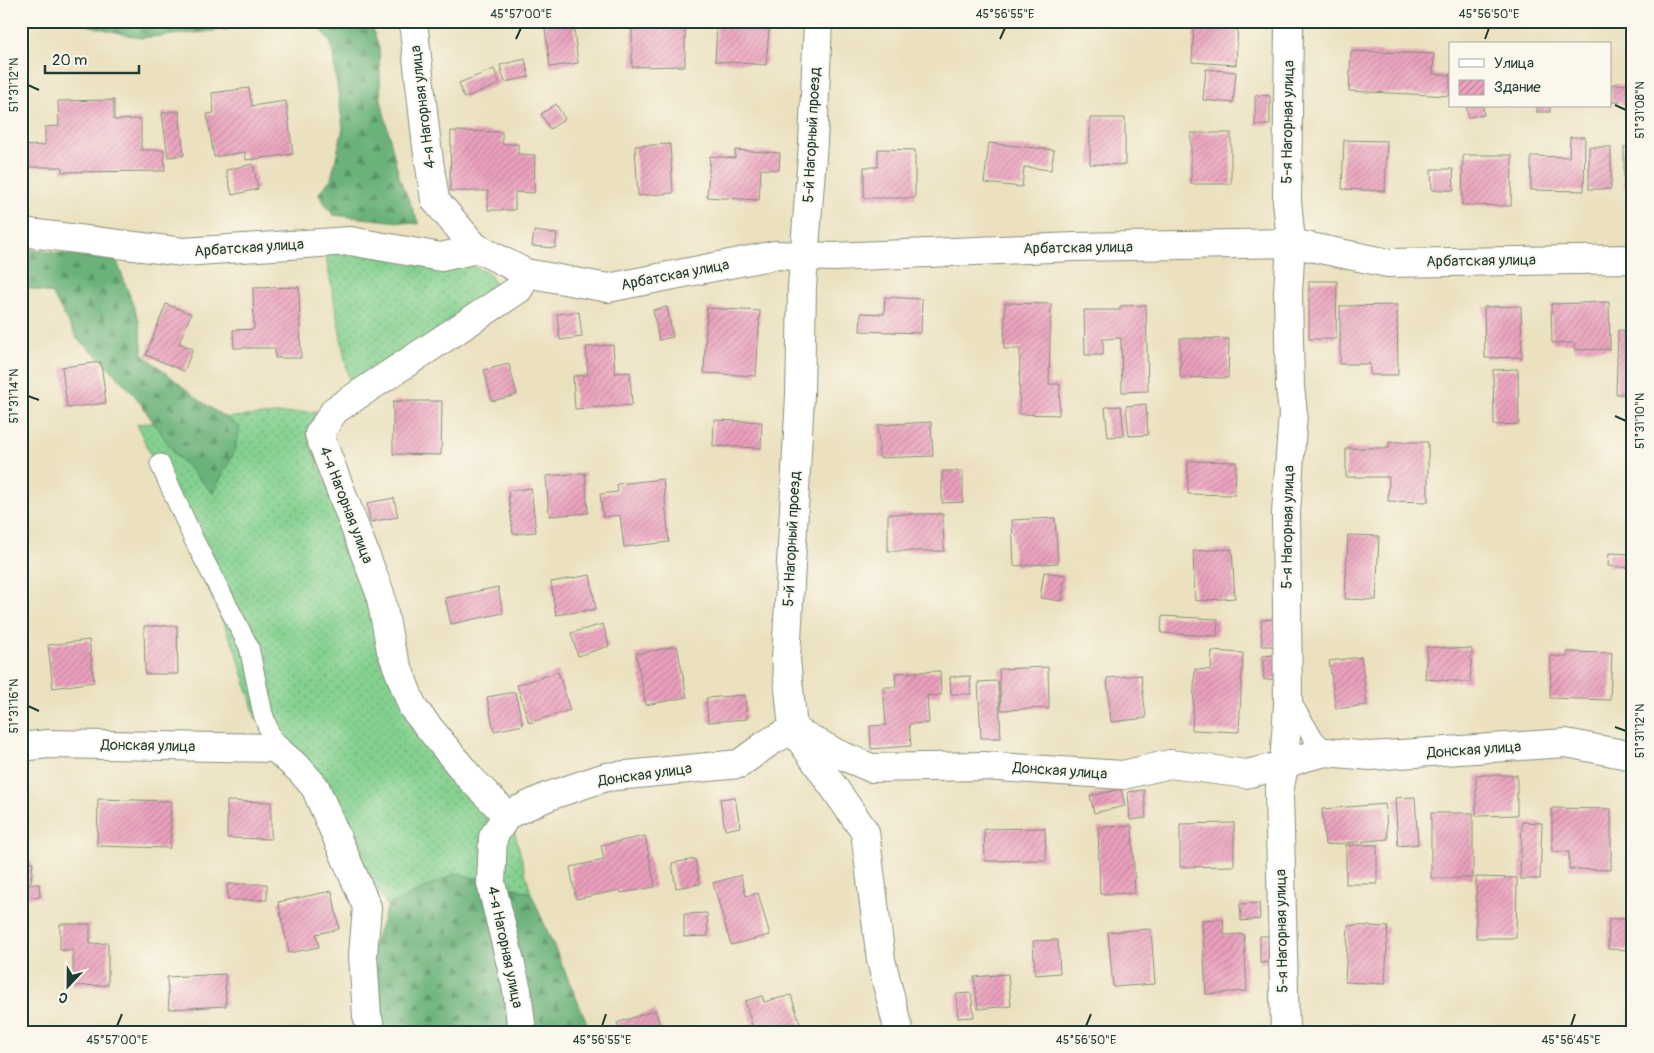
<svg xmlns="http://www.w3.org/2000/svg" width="1654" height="1053" viewBox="0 0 1654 1053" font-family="Pangolin,sans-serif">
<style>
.grass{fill:url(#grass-dots);stroke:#518662}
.forest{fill:url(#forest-firs);stroke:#447857}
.building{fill:url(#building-hatch)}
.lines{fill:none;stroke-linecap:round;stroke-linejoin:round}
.lane-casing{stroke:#858f7a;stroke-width:21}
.street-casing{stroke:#858f7a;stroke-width:30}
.lane{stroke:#fff;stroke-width:19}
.street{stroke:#fff;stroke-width:28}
.ticks{fill:none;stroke:#1f3d34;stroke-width:2}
.labels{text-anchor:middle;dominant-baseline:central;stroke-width:4;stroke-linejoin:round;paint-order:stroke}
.street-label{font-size:15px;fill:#1f3d34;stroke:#fbf7ec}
.neatline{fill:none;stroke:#1f3d34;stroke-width:2}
.ticks-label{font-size:12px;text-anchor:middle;fill:#1f3d34}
</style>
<defs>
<pattern id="grass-dots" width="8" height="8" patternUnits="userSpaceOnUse" patternTransform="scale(1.25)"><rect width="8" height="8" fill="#83d08f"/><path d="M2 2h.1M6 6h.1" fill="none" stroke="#6baa76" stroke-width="1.8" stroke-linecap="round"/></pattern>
<pattern id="forest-firs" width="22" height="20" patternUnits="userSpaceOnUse" patternTransform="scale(1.25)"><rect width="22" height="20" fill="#6ab27a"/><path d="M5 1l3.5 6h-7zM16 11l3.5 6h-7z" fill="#579265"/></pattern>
<pattern id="building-hatch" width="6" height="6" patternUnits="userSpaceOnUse" patternTransform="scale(1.25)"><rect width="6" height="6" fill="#eba0bd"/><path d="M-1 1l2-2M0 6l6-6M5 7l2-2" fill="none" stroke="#be849a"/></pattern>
</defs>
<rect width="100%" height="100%" fill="#fbf7ec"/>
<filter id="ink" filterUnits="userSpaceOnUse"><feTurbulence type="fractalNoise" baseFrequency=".02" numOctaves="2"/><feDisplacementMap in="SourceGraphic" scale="10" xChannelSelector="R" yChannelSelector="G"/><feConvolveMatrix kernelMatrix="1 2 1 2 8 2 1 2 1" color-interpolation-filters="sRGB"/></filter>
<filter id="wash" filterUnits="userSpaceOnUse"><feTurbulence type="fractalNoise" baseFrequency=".0096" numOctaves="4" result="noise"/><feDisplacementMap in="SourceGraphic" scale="20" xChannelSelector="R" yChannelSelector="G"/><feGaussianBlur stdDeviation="1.12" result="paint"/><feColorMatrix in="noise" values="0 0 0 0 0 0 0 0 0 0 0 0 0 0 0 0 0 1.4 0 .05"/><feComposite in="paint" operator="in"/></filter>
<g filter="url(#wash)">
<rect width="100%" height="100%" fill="#ebe1bf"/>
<!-- grass -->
<g class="grass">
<polygon points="325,252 465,263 490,274 497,288 420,348 349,381"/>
<path d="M317 411 307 437 373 595 381 655 513 827 531 893 457 873 388 906C342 842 331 756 256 719L237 654 137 424Z"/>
</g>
<!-- forest -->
<g class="forest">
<polygon points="70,21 249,21 225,30 140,38"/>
<polygon points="317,21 370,21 379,48 381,100 399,177 419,224 333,215 318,194 331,179 343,128 331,44"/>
<polygon points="21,248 117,261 139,321 143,354 199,400 240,427 234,453 213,493 176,455 136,397 101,359 78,340 52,294 21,286"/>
<polygon points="457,873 531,893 591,1032 380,1032 371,950 388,906"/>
</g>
<g id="blocks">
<!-- building -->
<g class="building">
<polygon points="544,21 573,21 578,63 550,67"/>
<polygon points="632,21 685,21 685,66 632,67"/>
<rect x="905" y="21" width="30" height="6"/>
<polygon points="1194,21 1238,21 1236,65 1192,62"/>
<polygon points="717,26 769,29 766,65 715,61"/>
<polygon points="1351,51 1434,54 1433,74 1450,75 1450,96 1349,91"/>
<polygon points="525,59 529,77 505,82 500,65"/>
<polygon points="494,69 500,84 464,98 459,83"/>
<polygon points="1206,69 1236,72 1233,103 1203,100"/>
<polygon points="1612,84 1631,85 1630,103 1611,102"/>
<polygon points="249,88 252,106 286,101 293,154 246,160 245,152 214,157 207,114 214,113 212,93"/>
<polygon points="1255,95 1270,96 1270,125 1255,125"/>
<polygon points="114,100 114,120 141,119 141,150 164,150 165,171 62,172 62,167 21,167 21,146 45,145 45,127 59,126 58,101"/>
<polygon points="556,104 565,119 550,129 541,114"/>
<polygon points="1466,106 1483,106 1484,115 1468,117"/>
<rect x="1537" y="106" width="13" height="6"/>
<polygon points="179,111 184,155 168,157 162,113"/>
<polygon points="1090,118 1125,118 1125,165 1090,164"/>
<polygon points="451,131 502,132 502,144 518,144 518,154 535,155 534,193 515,192 515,210 488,210 488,191 450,191"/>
<rect x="1191" y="133" width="40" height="51"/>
<polygon points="1570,137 1585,137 1584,191 1531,190 1531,156 1569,157"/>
<polygon points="1344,140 1387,141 1385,191 1342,189"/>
<polygon points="989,143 1054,150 1051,170 1024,167 1022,187 984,183"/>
<polygon points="670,144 673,193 638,196 635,146"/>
<rect x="1589" y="147" width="22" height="42"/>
<rect x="1624" y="147" width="9" height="40"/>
<polygon points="878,149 915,150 915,198 864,198 864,167 878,167"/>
<polygon points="735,150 780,153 779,170 761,169 759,200 707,197 710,156 735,158"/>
<polygon points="1463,155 1512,155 1511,206 1462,205"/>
<polygon points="253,164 258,189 232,195 226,170"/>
<polygon points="1431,169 1453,169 1454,190 1432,190"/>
<polygon points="534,231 557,234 555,248 532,246"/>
<polygon points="1309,281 1337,281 1336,339 1309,339"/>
<polygon points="299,287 301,358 275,358 275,348 234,348 233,330 254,329 253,288"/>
<polygon points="885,297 922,299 921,333 860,331 861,313 884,314"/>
<polygon points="1609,302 1610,349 1575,350 1574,343 1552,343 1551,304"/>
<polygon points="1005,303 1051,304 1049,384 1060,384 1059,415 1019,414 1020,349 1004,349"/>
<polygon points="166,304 191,314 179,343 193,349 184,371 146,355"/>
<polygon points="1146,305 1148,391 1122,392 1121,338 1103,339 1103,355 1085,355 1084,310 1120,310 1120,306"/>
<polygon points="1397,305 1398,375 1370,375 1370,364 1340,364 1340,306"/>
<polygon points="1521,306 1522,357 1485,358 1484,307"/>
<polygon points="667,307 673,337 659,340 653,310"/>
<polygon points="707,308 760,311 756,376 704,373"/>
<polygon points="579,312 582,337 560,340 557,314"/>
<polygon points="1618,330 1633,331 1633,394 1616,394"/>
<polygon points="1180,338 1229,339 1228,378 1180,377"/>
<polygon points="613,345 615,373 630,372 632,405 575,409 573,376 588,375 586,347"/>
<polygon points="101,362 106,403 67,408 62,367"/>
<polygon points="509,364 517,395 492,401 484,370"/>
<polygon points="1518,369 1519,424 1494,425 1493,370"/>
<polygon points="393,401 442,401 441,455 393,454"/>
<polygon points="1146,404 1148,435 1129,436 1126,406"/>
<polygon points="1121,406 1124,436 1108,437 1105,407"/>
<polygon points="714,420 762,422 761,448 713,446"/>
<polygon points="931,422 933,456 879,458 878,425"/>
<polygon points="1389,442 1428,442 1428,502 1388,501 1389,477 1346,477 1346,448 1389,448"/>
<polygon points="1188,461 1236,462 1235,495 1188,494"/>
<polygon points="942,471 963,471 963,502 942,503"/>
<polygon points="585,473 588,513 549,516 546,476"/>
<polygon points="663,479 669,542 624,547 620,515 603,517 600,494 618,492 617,484"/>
<polygon points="531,488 536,532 513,534 508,491"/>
<polygon points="394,498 398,517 370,522 367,503"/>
<polygon points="888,514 943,514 944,551 888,551"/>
<polygon points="1055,518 1058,563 1014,566 1012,520"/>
<polygon points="1348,535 1379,536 1376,600 1345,599"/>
<polygon points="1631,545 1633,568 1608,566 1609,553 1631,554"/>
<polygon points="1232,549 1235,598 1195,601 1193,551"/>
<polygon points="1044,572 1065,575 1062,601 1040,598"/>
<polygon points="590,575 596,609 556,615 551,582"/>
<polygon points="498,587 503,613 451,624 445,598"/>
<polygon points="1162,616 1218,619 1217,636 1161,633"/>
<polygon points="1274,619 1275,646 1262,646 1261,620"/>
<polygon points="603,624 609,646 578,656 571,633"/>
<polygon points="144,626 177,626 178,674 145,674"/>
<polygon points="89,640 94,682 53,688 48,645"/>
<polygon points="677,646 687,697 646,705 636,654"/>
<polygon points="1427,647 1472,649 1470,682 1425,679"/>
<polygon points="1212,651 1243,653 1239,732 1192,730 1195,669 1211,670"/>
<polygon points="1567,652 1612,653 1610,700 1550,698 1551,656 1567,657"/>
<polygon points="1275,655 1277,679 1264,680 1262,656"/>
<polygon points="1361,657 1367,705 1336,709 1329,661"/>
<polygon points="1048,667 1049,708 1001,710 999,669"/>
<polygon points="940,671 941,695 927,696 929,723 909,724 911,746 871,749 870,726 886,725 883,687 896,687 895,673"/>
<polygon points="558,672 570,710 529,723 517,685"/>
<polygon points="1141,675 1146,718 1111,722 1107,678"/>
<polygon points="970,676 971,694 951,694 950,677"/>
<polygon points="998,681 1001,738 981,738 978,682"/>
<polygon points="515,692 523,725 494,731 487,697"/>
<polygon points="745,695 747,719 708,722 706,698"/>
<polygon points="1476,775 1517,775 1517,815 1476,816"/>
<rect x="21" y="778" width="6" height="17"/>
<polygon points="1121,789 1125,806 1094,813 1090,796"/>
<polygon points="1144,790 1146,818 1130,820 1128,792"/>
<polygon points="735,797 740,827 725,830 720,799"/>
<polygon points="1415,797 1418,844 1398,846 1395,798"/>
<polygon points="98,799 171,801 170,848 97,846"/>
<polygon points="227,801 271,802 271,839 227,838"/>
<polygon points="1385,804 1388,839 1325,845 1322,809"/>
<polygon points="1552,808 1611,809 1611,870 1569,869 1569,852 1552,852"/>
<rect x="1431" y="813" width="42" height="65"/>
<polygon points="1522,822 1542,823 1540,879 1520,879"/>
<polygon points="1234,823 1234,866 1180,867 1180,824"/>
<polygon points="1132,826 1135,893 1100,894 1098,827"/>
<polygon points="1045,828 1046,860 985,861 984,829"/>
<polygon points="645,836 655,887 621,893 620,890 576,899 570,867 604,860 601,845"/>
<rect x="1346" y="845" width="31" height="39"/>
<polygon points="695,859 700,884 676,888 672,863"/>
<polygon points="21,861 33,862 31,882 21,882"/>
<polygon points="741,875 746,896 758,893 770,935 731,945 713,883"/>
<polygon points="1476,877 1517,878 1516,938 1476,938"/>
<polygon points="39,884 40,897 21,898 21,885"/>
<polygon points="227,884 267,884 267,900 228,900"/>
<polygon points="332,891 339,929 316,934 319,947 289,953 278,902"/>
<polygon points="1259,903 1260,919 1241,921 1240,904"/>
<polygon points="707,913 708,936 684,937 684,914"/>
<polygon points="1223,919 1224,935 1244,934 1247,991 1206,994 1202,920"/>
<polygon points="1609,919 1633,919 1633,950 1608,949"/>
<polygon points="60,924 90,924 90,944 108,943 108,985 73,986 73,950 60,950"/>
<polygon points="1348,925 1388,927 1385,984 1345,982"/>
<polygon points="1151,929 1155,984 1113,987 1108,932"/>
<polygon points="1260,936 1270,936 1271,962 1260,963"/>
<polygon points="1058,940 1060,973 1035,975 1033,941"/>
<polygon points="225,974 226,1006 169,1009 167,977"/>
<polygon points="1008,974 1011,1006 978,1009 974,977"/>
<polygon points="971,993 974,1017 958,1018 956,994"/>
<polygon points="791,995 801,1027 785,1032 754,1032 745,1001 762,996 764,1002"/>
<polygon points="655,1010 662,1032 620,1032 617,1023"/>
<polygon points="1343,1026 1375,1028 1375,1032 1342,1032"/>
<polygon points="206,1027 206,1032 160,1032 160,1030"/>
</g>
</g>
</g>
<g filter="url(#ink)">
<use href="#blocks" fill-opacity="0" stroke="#858f7a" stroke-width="1"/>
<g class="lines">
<defs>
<g id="lane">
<polyline points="160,464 194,540 249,647 263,714 275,748"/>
<polyline points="1288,705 1294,707 1314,739 1326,752"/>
</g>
<g id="street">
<polyline points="413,21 427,147 435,200 475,247 526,273 608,288 775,255 833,257 1075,247 1291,243 1388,263 1633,259"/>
<polyline points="818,21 813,143 802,287 800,395 786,659 793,729 865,832 881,960 899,1032"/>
<polyline points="21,232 183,252 350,241 441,257 468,251 475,247"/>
<polyline points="21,747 48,744 275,748 300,770 315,787 367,907 363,955 367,1016 372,1032"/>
<polyline points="507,815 549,796 606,777 739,764 768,743 793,729 834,752 871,768 983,766 1123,775 1170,764 1246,774 1284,765 1302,758 1326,752 1370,756 1566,743 1633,756"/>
<polyline points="507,815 470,778 413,708 391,650 380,593 319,434 335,410 519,289 526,273"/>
<polyline points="507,815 493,837 491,883 517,990 522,1032"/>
<polyline points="1285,1032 1279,793 1284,765 1288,705 1286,513 1293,413 1290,387 1288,292 1291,243 1287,200 1289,21"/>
</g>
</defs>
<!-- lane casing -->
<use href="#lane" class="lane-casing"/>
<!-- street casing -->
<use href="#street" class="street-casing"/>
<!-- lane -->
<use href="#lane" class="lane"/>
<!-- street -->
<use href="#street" class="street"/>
</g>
</g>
<!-- ticks -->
<path class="ticks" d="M516 39 521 28M1000 39 1005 28M1485 39 1489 28M28 85 39 90M1615 105 1626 110M28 396 39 400M1615 416 1626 421M28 706 39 711M1615 727 1626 731M117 1026 122 1014M602 1026 606 1014M1086 1026 1091 1014M1571 1026 1575 1014"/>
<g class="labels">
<!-- street labels -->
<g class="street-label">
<text transform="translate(423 107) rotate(-97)">4-я Нагорная улица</text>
<text transform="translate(1288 122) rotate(-89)">5-я Нагорная улица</text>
<text transform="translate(812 135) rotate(-87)">5-й Нагорный проезд</text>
<text transform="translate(249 248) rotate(-4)">Арбатская улица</text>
<text transform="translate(1078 248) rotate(-1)">Арбатская улица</text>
<text transform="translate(1481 261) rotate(-1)">Арбатская улица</text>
<text transform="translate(675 275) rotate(-11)">Арбатская улица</text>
<text transform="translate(346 505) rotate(69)">4-я Нагорная улица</text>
<text transform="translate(1288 527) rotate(-89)">5-я Нагорная улица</text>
<text transform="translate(792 539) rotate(-87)">5-й Нагорный проезд</text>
<text transform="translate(148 746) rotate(1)">Донская улица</text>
<text transform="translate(1474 750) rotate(-4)">Донская улица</text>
<text transform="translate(1060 771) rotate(4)">Донская улица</text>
<text transform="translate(645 775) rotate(-8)">Донская улица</text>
<text transform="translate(1282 931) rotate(-91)">5-я Нагорная улица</text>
<text transform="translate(505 947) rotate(78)">4-я Нагорная улица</text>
</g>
</g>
<!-- margin -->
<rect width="1654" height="1053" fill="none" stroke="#fbf7ec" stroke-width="55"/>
<!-- legend -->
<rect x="1449" y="42" width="162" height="65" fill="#fbf7ec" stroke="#a3ada2"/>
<rect x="1459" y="59" width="25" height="8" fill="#ffffff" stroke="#a3ada2"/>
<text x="1494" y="68" font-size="15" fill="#1f3d34">Улица</text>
<rect x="1459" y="80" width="25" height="15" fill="url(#building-hatch)" stroke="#a3ada2"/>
<text x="1494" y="92" font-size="15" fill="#1f3d34">Здание</text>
<!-- north arrow -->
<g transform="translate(68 986) rotate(202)" stroke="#fbf7ec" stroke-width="4" paint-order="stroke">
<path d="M0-4L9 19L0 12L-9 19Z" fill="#1f3d34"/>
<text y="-8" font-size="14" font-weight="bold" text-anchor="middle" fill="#1f3d34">С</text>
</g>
<!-- scale -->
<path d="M45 65v8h94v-8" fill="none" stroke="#1f3d34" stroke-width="2.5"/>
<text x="52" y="65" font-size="15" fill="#1f3d34" stroke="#fbf7ec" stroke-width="4" paint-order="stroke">20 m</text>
<rect x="28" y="28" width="1598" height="998" class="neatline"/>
<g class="ticks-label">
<text x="521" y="18">45°57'00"E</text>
<text x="1005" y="18">45°56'55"E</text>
<text x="1489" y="18">45°56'50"E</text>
<text transform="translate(14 85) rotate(-90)" y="4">51°31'12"N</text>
<text transform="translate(1640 110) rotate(-90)" y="4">51°31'08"N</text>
<text transform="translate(14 396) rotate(-90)" y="4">51°31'14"N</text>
<text transform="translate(1640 421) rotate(-90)" y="4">51°31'10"N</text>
<text transform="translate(14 706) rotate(-90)" y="4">51°31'16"N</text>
<text transform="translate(1640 731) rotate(-90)" y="4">51°31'12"N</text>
<text x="117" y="1044">45°57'00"E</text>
<text x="602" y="1044">45°56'55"E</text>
<text x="1086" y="1044">45°56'50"E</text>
<text x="1571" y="1044">45°56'45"E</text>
</g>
</svg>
